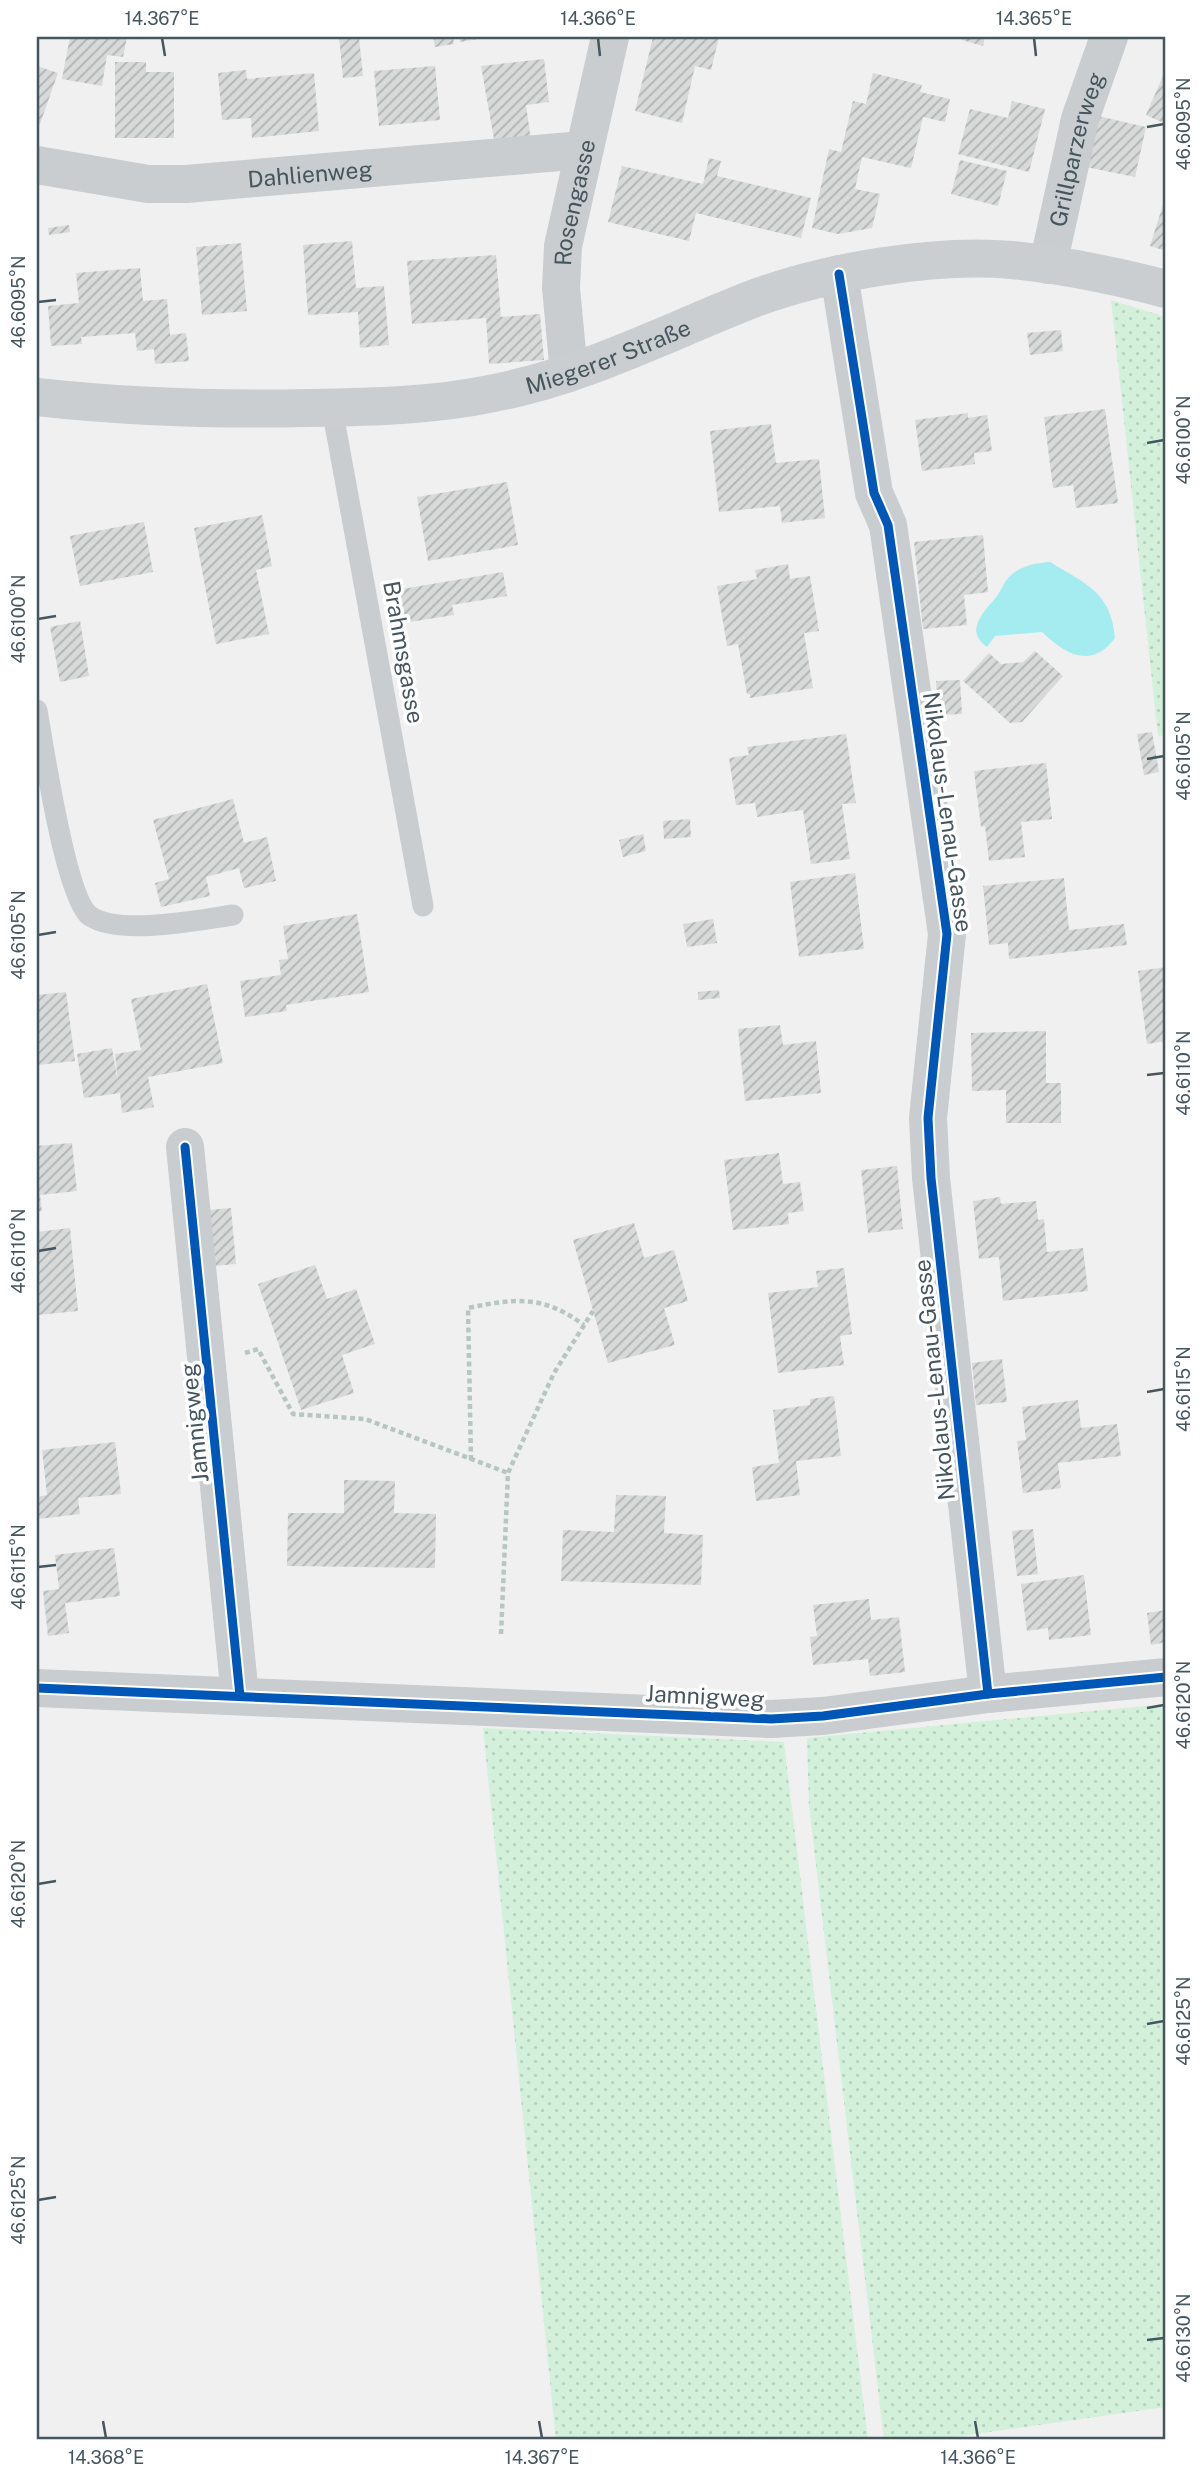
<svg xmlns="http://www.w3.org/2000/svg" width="1203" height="2477" viewBox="0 0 1203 2477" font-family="'Public Sans',sans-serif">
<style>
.grass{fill:url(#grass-dots)}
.water{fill:#a5ecf1}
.building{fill:url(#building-hatch)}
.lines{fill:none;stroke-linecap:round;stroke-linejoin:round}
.path{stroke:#b7c6bf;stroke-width:4.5;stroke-dasharray:5 3.5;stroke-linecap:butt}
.lane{stroke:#c9cdcf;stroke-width:21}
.street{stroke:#c9cdcf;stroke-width:38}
.secondary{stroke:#caced0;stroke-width:38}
.cycleway-casing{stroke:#fff;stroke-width:13}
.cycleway{stroke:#0057b8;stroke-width:9}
.ticks{fill:none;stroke:#46565e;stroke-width:2.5}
.labels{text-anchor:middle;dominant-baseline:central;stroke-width:7;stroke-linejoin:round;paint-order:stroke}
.street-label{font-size:23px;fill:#46565e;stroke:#fff}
.neatline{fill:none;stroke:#46565e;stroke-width:2.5}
.ticks-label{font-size:18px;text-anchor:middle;fill:#46565e}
</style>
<defs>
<pattern id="grass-dots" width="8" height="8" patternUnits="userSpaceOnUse" patternTransform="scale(1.75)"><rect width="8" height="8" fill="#d3f1da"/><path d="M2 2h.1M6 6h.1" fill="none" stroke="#b6d1be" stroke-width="1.8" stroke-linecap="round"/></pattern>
<pattern id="building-hatch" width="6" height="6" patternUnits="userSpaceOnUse" patternTransform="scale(1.75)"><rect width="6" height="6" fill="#d8d9d9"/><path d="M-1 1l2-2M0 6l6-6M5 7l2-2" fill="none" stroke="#b1b3b3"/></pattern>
</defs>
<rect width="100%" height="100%" fill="#f1f0f0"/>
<!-- grass -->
<g class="grass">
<polygon points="1111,300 1166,317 1166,735 1158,736"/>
<polygon points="1166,1704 1166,2407 933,2440 884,2440 809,1806 807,1738"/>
<polygon points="483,1728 784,1742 868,2440 556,2440"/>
</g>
<!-- water -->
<path class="water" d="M1050 562C1086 584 1111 592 1115 638 1091 670 1065 654 1042 632L995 636 987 647C963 630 985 611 997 596 1001 590 1004 582 1009 577 1020 566 1035 563 1050 562Z"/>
<!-- building -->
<g class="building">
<polygon points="70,37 127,37 123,57 107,55 102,86 62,79"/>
<polygon points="339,37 359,37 363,76 343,78"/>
<polygon points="433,37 453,37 454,44 435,47"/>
<polygon points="459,37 484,37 484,38 460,42"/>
<polygon points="653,37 719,37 711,70 695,66 682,123 635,111"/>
<polygon points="963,37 985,37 983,46 962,40"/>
<polygon points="544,59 549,102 526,105 531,141 495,145 481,66"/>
<polygon points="115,62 146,62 146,72 174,72 174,138 115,138"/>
<polygon points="37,66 58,73 40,124 37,123"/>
<polygon points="435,66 440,120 379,126 374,71"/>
<polygon points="1166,69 1166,124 1146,115"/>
<polygon points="246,70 247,79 314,73 319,131 252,138 251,118 222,120 218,73"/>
<polygon points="873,73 922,85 920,92 950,99 945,122 923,117 911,168 862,157 855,189 880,194 872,228 838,234 812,228 829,149 841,152 853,101 866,104"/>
<polygon points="1012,101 1045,109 1029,172 958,154 970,109 1008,118"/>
<polygon points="1098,116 1146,127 1135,177 1086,167"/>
<polygon points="709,158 721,161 717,176 811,198 801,238 696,213 689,241 608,222 622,166 703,184"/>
<polygon points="960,160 1007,171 998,206 951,194"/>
<polygon points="1166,195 1166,251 1150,246"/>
<polygon points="69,225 70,232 49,235 48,228"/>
<polygon points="352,241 356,288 384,286 389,345 360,348 358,312 308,315 303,245"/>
<polygon points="241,243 247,311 202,315 196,247"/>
<polygon points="496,255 501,317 540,314 544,360 489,364 486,318 412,324 407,261"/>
<polygon points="140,268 143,301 167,299 170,335 186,333 189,361 155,364 154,349 137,351 135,333 81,337 82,344 51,346 48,306 79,303 76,273"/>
<polygon points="1061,330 1063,351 1030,355 1027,333"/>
<polygon points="1105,409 1118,503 1076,508 1073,485 1053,488 1044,417"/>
<polygon points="968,413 968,418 987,415 992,451 974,453 975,464 922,471 915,420"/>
<polygon points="771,424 776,463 819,459 825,518 782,523 780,506 719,512 710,431"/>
<polygon points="507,482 518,545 428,561 417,497"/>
<polygon points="262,515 272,566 256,570 269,634 216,644 194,528"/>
<polygon points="144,522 153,572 80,586 70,536"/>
<polygon points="983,535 988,592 964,595 967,625 923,629 914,542"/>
<polygon points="788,564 790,579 810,576 819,631 804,633 813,688 750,698 750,694 747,694 738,644 727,646 717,586 757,579 755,570"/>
<polygon points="503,572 507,596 452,605 454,615 397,624 391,591"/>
<polygon points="80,621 89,676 60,682 50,627"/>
<polygon points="1035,651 1063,676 1022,722 1010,723 963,681 989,653 1001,664 1023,662"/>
<polygon points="960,680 962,714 938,715 936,681"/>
<polygon points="1152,732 1159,772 1144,775 1137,734"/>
<polygon points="846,734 856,803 842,804 850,859 811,864 803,810 757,817 755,803 736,805 729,758 749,755 747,747"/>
<polygon points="1046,763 1052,819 1021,822 1025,857 989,861 985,826 981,827 974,771"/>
<polygon points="233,799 244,843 267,837 276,881 244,888 239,868 206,877 210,896 161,907 155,883 169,879 153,820"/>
<polygon points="690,819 691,837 664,839 663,821"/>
<polygon points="643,834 646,851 623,857 619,840"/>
<polygon points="855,873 864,949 799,957 790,882"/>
<polygon points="1064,878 1069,930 1124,924 1127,945 1009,959 1008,943 989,945 983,886"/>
<polygon points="357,914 369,992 286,1005 287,1011 245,1017 240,981 281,975 279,960 288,959 283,926"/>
<polygon points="713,919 717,943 687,947 683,924"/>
<polygon points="1166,967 1166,1041 1147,1044 1138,971"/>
<polygon points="207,984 223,1063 148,1077 154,1107 122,1113 120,1093 84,1098 77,1054 112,1048 118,1083 115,1054 141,1050 131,999"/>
<polygon points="719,990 720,998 698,1000 698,992"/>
<polygon points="66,992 75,1061 37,1065 37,995"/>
<polygon points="780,1025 783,1045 816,1041 821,1093 745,1101 738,1029"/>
<polygon points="1046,1031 1046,1083 1061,1083 1061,1123 1006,1123 1006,1090 972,1091 971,1033"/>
<polygon points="72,1143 77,1191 40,1195 42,1211 37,1212 37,1146"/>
<polygon points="779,1153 783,1184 800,1182 804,1211 788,1213 789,1224 733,1230 724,1160"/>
<polygon points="897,1166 903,1229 868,1233 861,1170"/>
<polygon points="1000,1197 1001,1204 1036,1201 1038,1220 1044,1219 1047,1252 1083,1248 1088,1291 1003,1301 999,1257 979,1259 973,1201"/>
<polygon points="231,1208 236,1264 214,1266 209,1210"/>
<polygon points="634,1223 644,1258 674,1250 688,1301 664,1308 675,1345 608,1363 573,1240"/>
<polygon points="70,1228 78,1311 37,1315 37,1232"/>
<polygon points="315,1265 327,1299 356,1289 375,1344 342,1355 354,1393 301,1410 258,1284"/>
<polygon points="844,1268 852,1334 840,1336 844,1365 778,1373 768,1293 818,1287 816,1271"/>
<polygon points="1002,1359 1007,1402 976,1405 972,1363"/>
<polygon points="834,1396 841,1456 796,1461 800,1495 756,1501 752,1467 779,1463 773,1410 810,1405 810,1399"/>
<polygon points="1078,1400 1081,1428 1117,1424 1121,1456 1058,1463 1061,1488 1023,1493 1017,1441 1026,1440 1022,1407"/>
<polygon points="115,1442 121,1494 78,1498 80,1514 39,1519 37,1497 47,1495 42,1450"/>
<polygon points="344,1480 395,1481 394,1513 436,1514 435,1568 287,1566 288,1513 344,1513"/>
<polygon points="616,1495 666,1496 664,1533 703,1535 701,1585 561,1581 563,1530 614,1532"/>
<polygon points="1033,1529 1038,1574 1017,1576 1012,1531"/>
<polygon points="114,1548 120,1596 65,1603 69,1633 48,1636 43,1591 59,1589 55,1555"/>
<polygon points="1084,1575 1091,1635 1049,1640 1048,1628 1027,1631 1021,1584"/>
<polygon points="869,1599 871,1620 899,1617 905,1672 870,1676 868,1659 813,1665 810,1637 817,1636 813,1605"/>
<polygon points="1166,1610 1166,1642 1151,1645 1147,1613"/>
</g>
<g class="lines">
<!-- path -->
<g class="path">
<polyline points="245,1353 258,1349 293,1414 365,1419 508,1473"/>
<path d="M471 1460 468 1308C516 1298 543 1295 584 1325"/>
<polyline points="501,1634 508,1473 554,1373 593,1311"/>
</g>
<!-- lane -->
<g class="lane">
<polyline points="332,408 423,906"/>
<path d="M37 710C43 745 66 899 90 916 119 936 199 920 233 915"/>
</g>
<!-- street -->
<g class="street">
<path id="s1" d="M37 165 148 184H186L583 150"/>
<path id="s2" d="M1048 265 1080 119 1109 37"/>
<polyline points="839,274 874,493 888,525 947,934 928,1118 931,1178 988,1694"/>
<path id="s3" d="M569 373 561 288 563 246 610 37"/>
<polyline points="185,1147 240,1696"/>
<polyline points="37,1688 771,1719 823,1716 988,1694 1166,1677"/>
</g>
<!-- secondary -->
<path class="secondary" id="s4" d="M37 397C128 407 217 410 309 408 371 407 433 406 494 393 583 376 666 333 750 300 823 272 934 253 1012 260 1064 265 1116 276 1166 289"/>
<defs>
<g id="cycleway">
<polyline points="839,274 874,493 888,525 947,934 928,1118 931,1178 988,1694"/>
<polyline points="185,1147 240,1696"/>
<polyline points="37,1688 771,1719 823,1716 988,1694 1166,1677"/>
</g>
</defs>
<!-- cycleway casing -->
<use href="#cycleway" class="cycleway-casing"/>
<!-- cycleway -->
<use href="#cycleway" class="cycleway"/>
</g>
<!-- ticks -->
<path class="ticks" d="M162 38 165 56M598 38 600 56M1034 38 1036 56M1147 127 1164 124M38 302 56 300M1147 443 1164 440M38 619 56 616M1147 759 1164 756M38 935 56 932M1147 1075 1164 1073M38 1251 56 1248M1147 1392 1164 1389M38 1567 56 1565M1147 1708 1164 1705M38 1884 56 1881M1147 2024 1164 2021M38 2200 56 2197M1147 2340 1164 2338M103 2421 106 2438M539 2421 542 2438M975 2421 978 2438"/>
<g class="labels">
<!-- street labels -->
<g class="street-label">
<text stroke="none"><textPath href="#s2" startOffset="119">Grillparzerweg</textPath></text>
<text stroke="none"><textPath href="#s1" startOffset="275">Dahlienweg</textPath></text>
<text stroke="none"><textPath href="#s3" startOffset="172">Rosengasse</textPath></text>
<text stroke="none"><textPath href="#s4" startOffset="578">Miegerer Straße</textPath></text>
<text transform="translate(404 652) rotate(80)">Brahmsgasse</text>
<text transform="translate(948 812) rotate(82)">Nikolaus-Lenau-Gasse</text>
<text transform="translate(934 1380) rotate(-96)">Nikolaus-Lenau-Gasse</text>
<text transform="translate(194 1423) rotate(-96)">Jamnigweg</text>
<text transform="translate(705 1696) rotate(3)">Jamnigweg</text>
</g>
</g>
<!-- border -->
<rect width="1203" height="2477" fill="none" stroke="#ffffff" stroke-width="77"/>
<rect x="38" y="38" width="1126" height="2400" class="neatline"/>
<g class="ticks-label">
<text x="162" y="25">14.367°E</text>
<text x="598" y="25">14.366°E</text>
<text x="1034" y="25">14.365°E</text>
<text transform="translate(1184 124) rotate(-90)" y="6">46.6095°N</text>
<text transform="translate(19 302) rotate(-90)" y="6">46.6095°N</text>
<text transform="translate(1184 440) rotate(-90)" y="6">46.6100°N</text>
<text transform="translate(19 619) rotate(-90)" y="6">46.6100°N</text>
<text transform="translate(1184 756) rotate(-90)" y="6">46.6105°N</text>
<text transform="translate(19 935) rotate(-90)" y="6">46.6105°N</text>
<text transform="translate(1184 1073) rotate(-90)" y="6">46.6110°N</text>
<text transform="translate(19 1251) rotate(-90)" y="6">46.6110°N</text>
<text transform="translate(1184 1389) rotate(-90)" y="6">46.6115°N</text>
<text transform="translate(19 1567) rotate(-90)" y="6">46.6115°N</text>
<text transform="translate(1184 1705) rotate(-90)" y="6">46.6120°N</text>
<text transform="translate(19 1884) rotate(-90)" y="6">46.6120°N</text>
<text transform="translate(1184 2021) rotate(-90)" y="6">46.6125°N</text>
<text transform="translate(19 2200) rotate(-90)" y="6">46.6125°N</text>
<text transform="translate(1184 2338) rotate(-90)" y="6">46.6130°N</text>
<text x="106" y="2464">14.368°E</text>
<text x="542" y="2464">14.367°E</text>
<text x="978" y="2464">14.366°E</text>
</g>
</svg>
